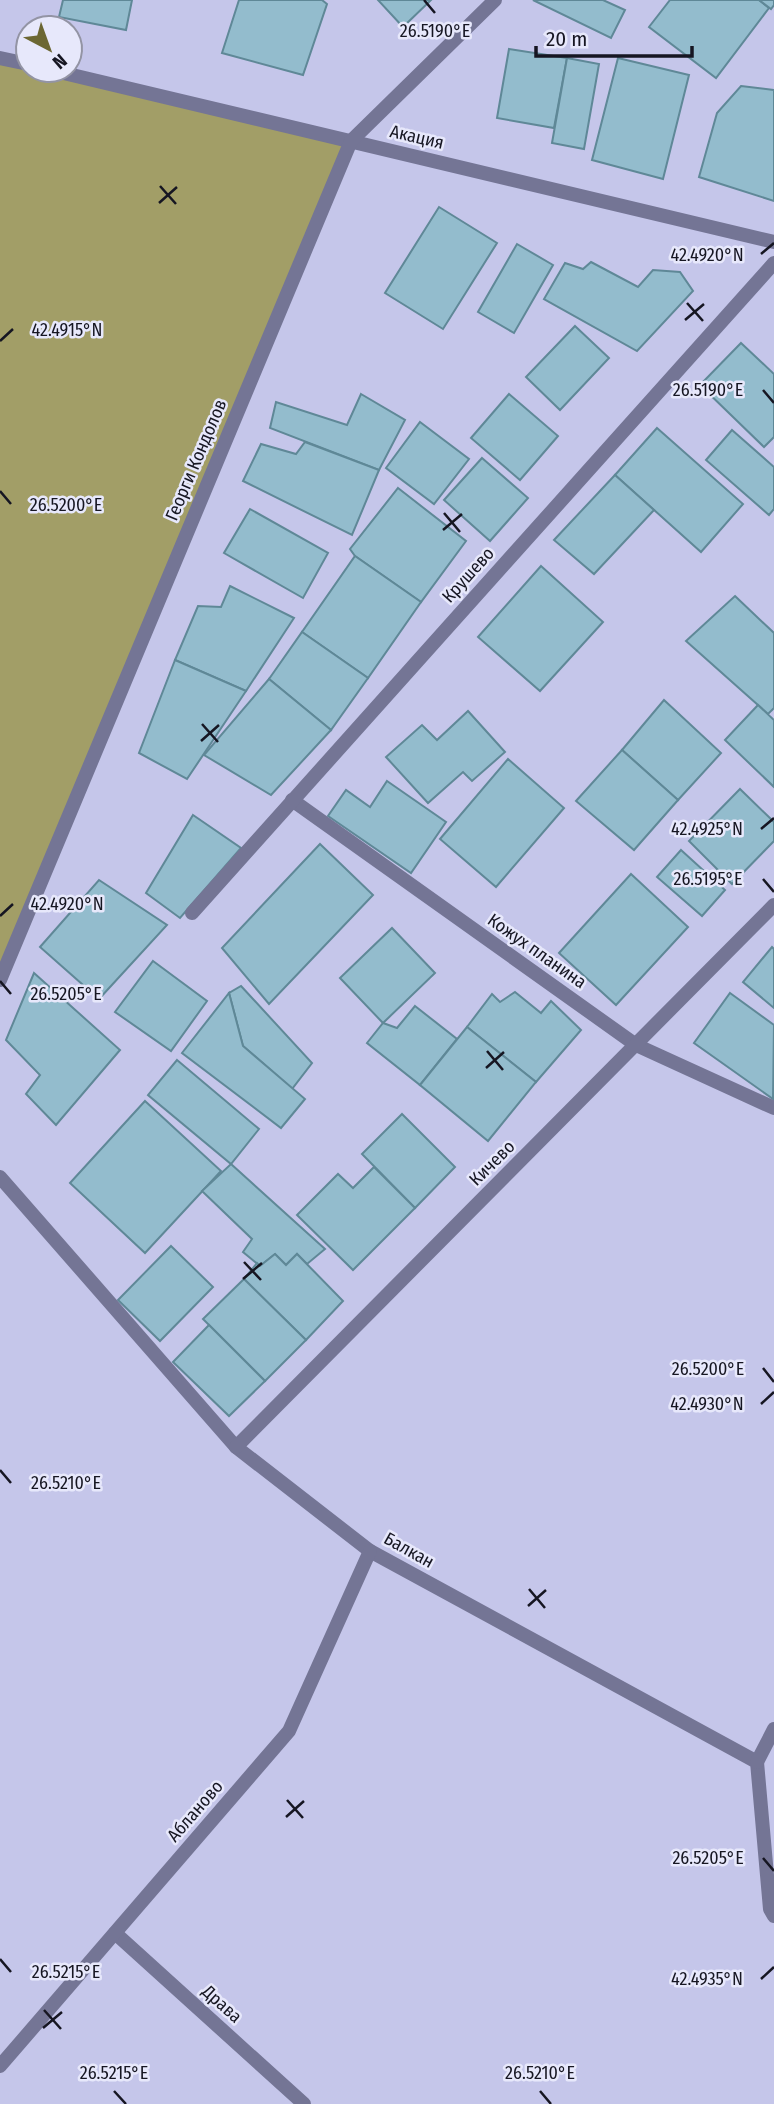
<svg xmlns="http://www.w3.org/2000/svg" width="774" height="2104" viewBox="0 0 774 2104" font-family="'Fira Sans Condensed',sans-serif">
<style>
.green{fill:#a29e67}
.building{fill:#93bccd;stroke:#5f8897;stroke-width:2}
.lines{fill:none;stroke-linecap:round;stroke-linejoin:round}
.street{stroke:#747595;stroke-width:14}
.ticks{fill:none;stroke:#161622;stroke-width:2.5}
.labels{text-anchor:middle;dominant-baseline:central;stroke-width:5;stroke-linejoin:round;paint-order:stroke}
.street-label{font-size:18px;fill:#161622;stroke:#e7e8fb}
.ticks-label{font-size:18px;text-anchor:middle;fill:#161622;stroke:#e7e8fb;stroke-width:5;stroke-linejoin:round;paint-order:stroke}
</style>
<rect width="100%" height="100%" fill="#c5c6ea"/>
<!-- green -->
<polygon class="green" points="0,58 28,70 51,70 351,141 0,980"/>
<!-- building -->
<g class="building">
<polygon points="63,0 132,0 126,30 59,17"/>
<polygon points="239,0 322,0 327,4 303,75 222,53"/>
<polygon points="378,0 431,0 403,27"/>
<polygon points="533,0 603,0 625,10 611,38"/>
<polygon points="670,0 759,0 769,8 716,78 649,27"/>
<polygon points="759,0 774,0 774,5 771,9"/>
<polygon points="509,49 567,58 554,128 497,118"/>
<polygon points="567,58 599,64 584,149 552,143"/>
<polygon points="618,58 689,75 663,179 592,160"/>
<polygon points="741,86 774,90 774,201 699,177 717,113"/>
<polygon points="439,207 497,243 443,329 385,293"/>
<polygon points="517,244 553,265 514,333 478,312"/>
<polygon points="591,262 638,287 653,270 680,272 693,291 637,351 544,299 565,263 583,269"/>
<polygon points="575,326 609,358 560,410 526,377"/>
<polygon points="741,343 774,374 774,437 764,447 700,385"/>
<polygon points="361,394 405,420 379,470 270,428 276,402 347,425"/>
<polygon points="509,394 558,436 520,480 471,438"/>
<polygon points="420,422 469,459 434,504 386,468"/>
<polygon points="657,428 743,504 701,552 615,475"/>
<polygon points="732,430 774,467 774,509 769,515 706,460"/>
<polygon points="305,442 379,470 352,535 243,481 261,444 296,454"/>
<polygon points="482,458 528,498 490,541 444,500"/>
<polygon points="615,475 654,510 594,574 554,540"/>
<polygon points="398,488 466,541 421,602 355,556 350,549"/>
<polygon points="250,509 328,553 303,598 224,553"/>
<polygon points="355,556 421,602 368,678 302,632"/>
<polygon points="541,566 603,622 540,691 478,637"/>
<polygon points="230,586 294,618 246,691 175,660 198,606 221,607"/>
<polygon points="735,596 774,633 774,708 768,714 686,641"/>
<polygon points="302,632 368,678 331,730 269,679"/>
<polygon points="175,660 246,691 187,779 139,753"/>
<polygon points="269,679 331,730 271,795 204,755"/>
<polygon points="664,700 721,753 678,800 622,750"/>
<polygon points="758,705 774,720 774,787 725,740"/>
<polygon points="468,711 505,752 472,781 463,772 428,803 386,757 422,725 437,740"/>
<polygon points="622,750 678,800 634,850 576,801"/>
<polygon points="508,759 564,808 496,887 440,839"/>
<polygon points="387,781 446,822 411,873 328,816 346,790 370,807"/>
<polygon points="740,789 774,822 774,841 732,884 689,841"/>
<polygon points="193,815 241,848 180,918 146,893"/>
<polygon points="320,844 373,895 269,1004 222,948"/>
<polygon points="681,850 725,890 702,916 657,877"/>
<polygon points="631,874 688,927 616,1005 559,953"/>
<polygon points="99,880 167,925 99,999 40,947"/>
<polygon points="392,928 435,973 383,1023 340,978"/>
<polygon points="772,947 774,949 774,1008 743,982"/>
<polygon points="153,961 207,1001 171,1051 115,1012"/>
<polygon points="34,973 120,1050 56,1125 26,1094 40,1075 6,1040"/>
<polygon points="241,986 312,1063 292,1089 243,1046 229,993"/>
<polygon points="515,992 541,1013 551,1001 581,1030 536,1082 467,1027 492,994 500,1002"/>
<polygon points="229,993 243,1046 305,1099 281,1128 182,1053"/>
<polygon points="730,993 774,1025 773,1099 694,1043"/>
<polygon points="415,1006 457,1039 420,1085 367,1043 383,1023 397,1028"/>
<polygon points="467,1027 536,1082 488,1141 420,1085"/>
<polygon points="177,1060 259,1129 231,1164 148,1095"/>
<polygon points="145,1101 221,1171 145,1253 70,1183"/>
<polygon points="402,1114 455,1167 415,1208 362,1154"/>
<polygon points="231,1164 325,1249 307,1264 297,1254 286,1265 275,1254 260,1266 243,1252 252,1239 202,1191"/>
<polygon points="374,1167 415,1208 353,1270 297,1215 338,1174 353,1188"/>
<polygon points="171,1246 213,1287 160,1341 118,1300"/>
<polygon points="275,1254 286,1265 297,1254 343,1301 306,1340 244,1279 257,1263 260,1266"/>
<polygon points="244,1279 306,1340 265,1381 203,1319"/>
<polygon points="209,1325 265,1381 229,1416 173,1362"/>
</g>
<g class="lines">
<!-- street -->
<g class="street">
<polyline points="0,58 28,64"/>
<polyline points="51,70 774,242"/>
<polyline points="292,800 636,1045 774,1108"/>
<polyline points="192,913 774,263"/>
<polyline points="0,980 351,141 495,0"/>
<polyline points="0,1177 236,1447 370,1551 757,1762 770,1909 774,1916"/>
<polyline points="236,1447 774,905"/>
<polyline points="757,1762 774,1729"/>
<polyline points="115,1933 304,2104"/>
<polyline points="0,2066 289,1731 370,1551"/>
</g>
</g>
<!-- ticks -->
<path class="ticks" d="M424 0 435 13M160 186 176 204M159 203 177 187M761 254 774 243M687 303 703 321M685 320 704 304M0 341 13 329M763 390 774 403M0 491 11 504M444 513 460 532M443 530 462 514M202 724 218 742M201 741 219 725M761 829 774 818M763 879 774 892M0 916 13 904M0 981 11 994M487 1051 503 1070M486 1068 504 1052M244 1262 261 1280M243 1279 262 1263M763 1368 774 1382M761 1404 774 1392M0 1470 11 1483M529 1589 545 1608M528 1606 546 1590M287 1800 303 1818M286 1817 304 1801M763 1858 774 1871M0 1959 11 1972M761 1979 774 1967M44 2010 61 2029M43 2028 62 2012M114 2091 126 2104M540 2091 551 2104"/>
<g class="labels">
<!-- street labels -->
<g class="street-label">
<text transform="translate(417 137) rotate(13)">Акация</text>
<text transform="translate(196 460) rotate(-67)">Георги Кондолов</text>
<text transform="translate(468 575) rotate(-48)">Крушево</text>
<text transform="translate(537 951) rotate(35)">Кожух планина</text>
<text transform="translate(492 1163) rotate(-45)">Кичево</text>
<text transform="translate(409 1550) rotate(29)">Балкан</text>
<text transform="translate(195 1811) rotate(-49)">Абланово</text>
<text transform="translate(222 2004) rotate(42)">Драва</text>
</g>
</g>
<g class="ticks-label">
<text x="435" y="37">26.5190°E</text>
<text x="707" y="261">42.4920°N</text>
<text x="67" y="336">42.4915°N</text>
<text x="708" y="396">26.5190°E</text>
<text x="66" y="511">26.5200°E</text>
<text x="707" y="835">42.4925°N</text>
<text x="708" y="885">26.5195°E</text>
<text x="67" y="910">42.4920°N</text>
<text x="66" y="1000">26.5205°E</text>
<text x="708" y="1375">26.5200°E</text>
<text x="707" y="1410">42.4930°N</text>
<text x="66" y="1489">26.5210°E</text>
<text x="708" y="1864">26.5205°E</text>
<text x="66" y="1978">26.5215°E</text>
<text x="707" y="1985">42.4935°N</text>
<text x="114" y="2079">26.5215°E</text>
<text x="540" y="2079">26.5210°E</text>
</g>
<!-- north arrow -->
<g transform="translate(49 49) rotate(139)"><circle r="33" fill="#e7e8fb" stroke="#9394a4" stroke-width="2"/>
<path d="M0-5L12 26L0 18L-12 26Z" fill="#6c6733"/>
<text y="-10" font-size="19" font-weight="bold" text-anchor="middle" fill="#161622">N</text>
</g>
<!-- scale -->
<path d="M536 46v10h156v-10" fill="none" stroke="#161622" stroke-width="3.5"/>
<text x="546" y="46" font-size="21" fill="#161622" stroke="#e7e8fb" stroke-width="5" paint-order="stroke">20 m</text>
</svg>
